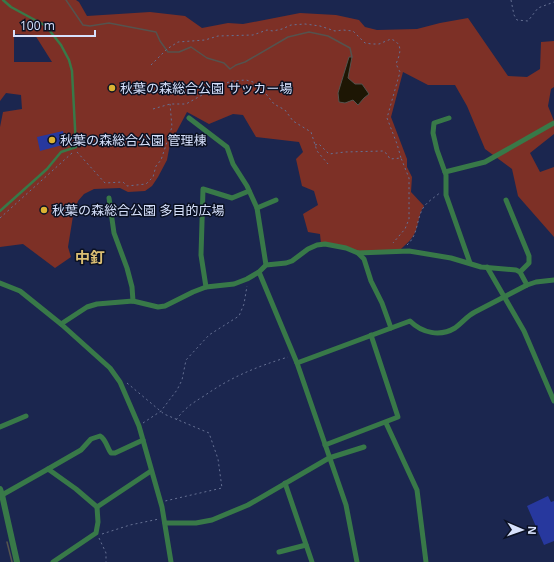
<svg xmlns="http://www.w3.org/2000/svg" width="554" height="562" viewBox="0 0 554 562" font-family="'Open Sans','Noto Sans JP',sans-serif">
<style>
.green{fill:#7d3026;fill-rule:evenodd}
.water{fill:#1d1604;stroke:#55534e}
.lines{fill:none;stroke-linecap:round;stroke-linejoin:round}
.stream{stroke:#55534e;stroke-width:1.5}
.building{fill:#27389e}
.path{stroke:#667194;stroke-width:1;stroke-dasharray:2 3;stroke-linecap:butt}
.service{stroke:#387948;stroke-width:2.5}
.minor{stroke:#387948;stroke-width:5}
.tertiary{stroke:#387948;stroke-width:6}
.poi-dot{fill:#dbb233;stroke:#0b1123;stroke-width:1.5}
.labels{text-anchor:middle;dominant-baseline:central;stroke-width:3;stroke-linejoin:round;paint-order:stroke}
.poi-label{font-size:13px;fill:#d7e1fc;stroke:#0b1123;text-anchor:start}
.quarter-label{font-size:15px;font-weight:bold;fill:#dabe73;stroke:#0b1123}
</style>
<rect width="100%" height="100%" fill="#1b264f"/>
<!-- green -->
<path class="green" d="M0 0H76L79 2 87 16 150 12 185 16 202 28 228 23 243 24 300 13 336 15 359 20 365 27 377 30 417 29 440 23 468 18 508 76 527 77 540 69 541 42 554 41V87L551 89 548 106 554 121V134L530 153 540 172 554 167V237L518 196 512 169 485 149 467 106 455 85H428L403 72 391 117 407 159V167L412 177 411 192 424 206C419 213 419 222 416 230 413 239 406 244 400 250L362 253 321 244 320 234 308 232 303 214 318 205 314 191 302 186 296 159 303 152 299 142 256 137 243 115 233 114 209 124 187 112 170 144 167 160 158 177 152 186 145 191 128 192 120 188 94 189 84 194 78 201 73 216 68 247 71 257 55 268 23 244 0 247V127L3 112 22 109 21 95 6 93 0 101ZM14 34 35 35 52 62H14Z"/>
<!-- water -->
<polygon class="water" points="349,57 352,57 348,78 355,84 362,84 369,94 364,98 358,105 353,100 345,103 339,102 338,93"/>
<g class="lines">
<!-- stream -->
<g class="stream">
<polyline points="66,0 83,25 90,26 109,23 156,32 160,41 168,52 179,52 191,47 207,58 224,63 230,69 236,65 245,62 288,37 309,32 328,36 350,48 352,57"/>
<polyline points="7,542 12,562"/>
</g>
</g>
<!-- building -->
<g class="building">
<polygon points="63,131 66,144 40,151 37,137"/>
<polygon points="548,496 551,502 554,501 554,541 544,545 527,506"/>
</g>
<g class="lines">
<!-- path -->
<g class="path">
<polyline points="511,0 514,15 517,20 528,21 538,8 554,2"/>
<path d="M151 65 167 49 178 42 205 40 218 36 253 35 267 30 273 31 282 29 291 25 305 24 320 26 335 31 343 30 353 31 365 43 372 44H379L391 39C404 44 400 54 396 64L400 72 387 118 397 144 401 158"/>
<polyline points="153,109 170,104 186,104 218,86 232,81 246,80 253,82 259,85 274,104 285,110 293,121 311,132 317,151 328,164"/>
<polyline points="66,143 72,143"/>
<polyline points="81,143 153,139"/>
<polyline points="315,145 319,144 329,154 345,152 383,151 387,154 390,159 401,158 409,178 409,219 405,229 393,243"/>
<polyline points="77,152 105,183 123,182 127,186 146,184 153,177 156,166 161,160 172,127 170,104"/>
<polyline points="0,218 72,153"/>
<path d="M407 245C418 235 416 222 422 210 425 203 435 197 441 192"/>
<polyline points="127,383 164,414 209,433 218,459 222,488 165,501"/>
<path d="M176 420C185 408 191 404 204 396 231 377 256 367 288 357"/>
<polyline points="143,423 161,411 177,390 182,380 186,360 209,335 239,316 244,304 247,286"/>
<polyline points="102,534 130,525 159,519"/>
<polyline points="99,538 106,553 106,562"/>
</g>
<!-- service -->
<polyline class="service" points="0,211 47,169 61,152 76,147 72,71 69,60 61,45 46,26 11,7 3,0"/>
<!-- minor -->
<g class="minor">
<polyline points="189,118 227,147 233,164 247,186 257,208 266,265"/>
<polyline points="449,118 434,123 433,133 437,150 446,175 446,195 470,263"/>
<polyline points="445,172 485,162 554,123"/>
<polyline points="109,198 114,233 127,268 132,287 133,301"/>
<polyline points="506,200 529,256 529,263 520,272"/>
<polyline points="257,208 276,200"/>
<polyline points="358,253 364,259 371,281 382,303 391,328"/>
<polyline points="487,267 524,331 554,401"/>
<polyline points="259,272 297,363 346,505 357,562"/>
<polyline points="0,283 20,291 61,324 110,368 120,382 139,426 162,507 171,562"/>
<polyline points="206,287 201,255 203,189 232,198 249,191"/>
<polyline points="61,324 87,307 97,304 133,301 158,307 165,306 193,292 206,287 234,284 247,279 259,272 266,265 286,263 292,261 308,249 317,245 325,244 346,248 358,253 409,251 451,258 481,267 516,270 520,272 527,285"/>
<path d="M297 363 410 321C422 333 440 337 455 328 462 323 467 316 475 312 492 303 510 294 527 285L536 282 554 280"/>
<polyline points="386,423 417,490 426,562"/>
<polyline points="0,427 26,416"/>
<polyline points="325,445 398,417 371,335"/>
<path d="M48 469 81 450 91 439 100 436C106 439 107 448 111 453H115L143 440"/>
<polyline points="285,483 312,562"/>
<polyline points="2,495 48,469 76,489 97,507 151,471"/>
<polyline points="165,523 196,523 212,520 248,505 329,458 364,447"/>
<polyline points="279,552 306,545"/>
<polyline points="53,562 96,533 98,522 97,507"/>
</g>
<!-- tertiary -->
<polyline class="tertiary" points="0,489 2,495 17,562"/>
</g>
<!-- markers -->
<g class="poi-dot">
<circle cx="112" cy="88" r="4"/>
<circle cx="52" cy="140" r="4"/>
<circle cx="44" cy="210" r="4"/>
</g>
<g class="labels">
<!-- poi labels -->
<g class="poi-label">
<text x="120" y="88">秋葉の森総合公園 サッカー場</text>
<text x="60" y="140">秋葉の森総合公園 管理棟</text>
<text x="52" y="210">秋葉の森総合公園 多目的広場</text>
</g>
<!-- quarter labels -->
<g class="quarter-label">
<text x="90" y="257">中釘</text>
</g>
</g>
<!-- north arrow -->
<g transform="translate(522 530) rotate(92)" stroke="#0b1123" stroke-width="3" paint-order="stroke">
<path d="M0-3L7 15L0 10L-7 15Z" fill="#d7e1fc"/>
<text y="-6" font-size="11" font-weight="bold" text-anchor="middle" fill="#d7e1fc">N</text>
</g>
<!-- scale -->
<path d="M14 30v6h81v-6" fill="none" stroke="#d7e1fc" stroke-width="2"/>
<text x="20" y="30" font-size="12" fill="#d7e1fc" stroke="#0b1123" stroke-width="3" paint-order="stroke">100 m</text>
</svg>
